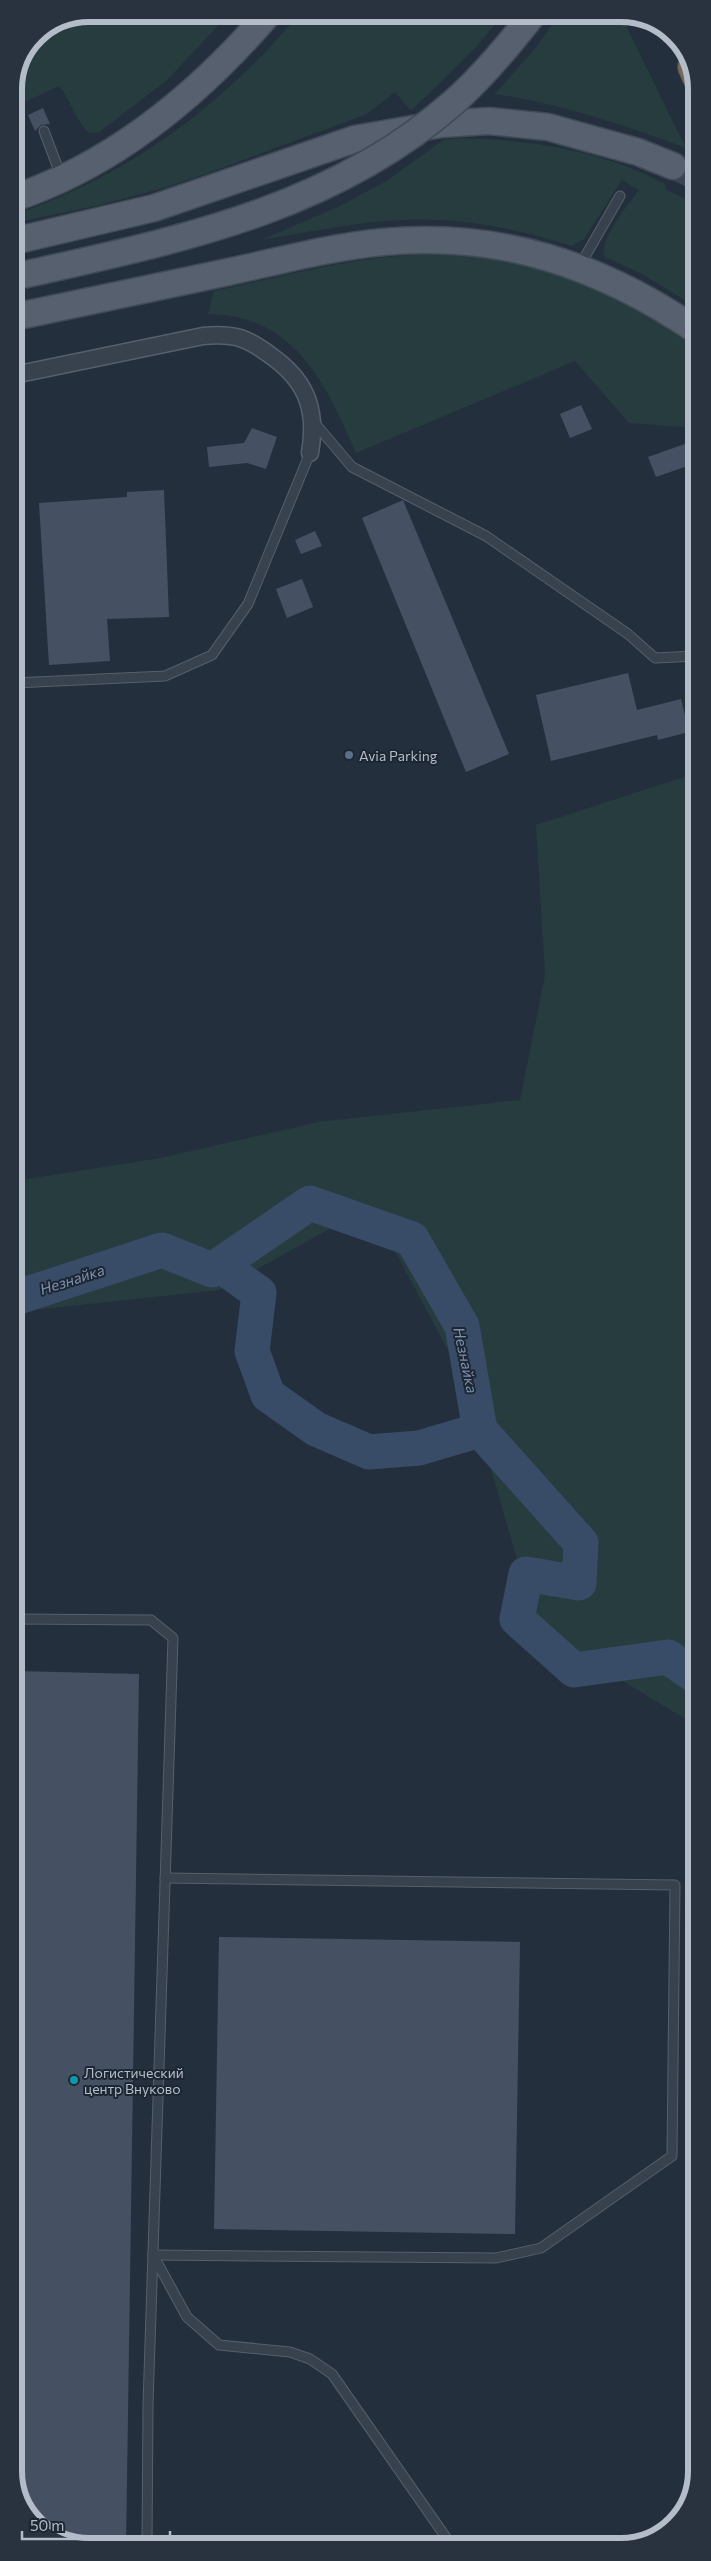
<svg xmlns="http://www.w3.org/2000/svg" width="711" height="2561" viewBox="0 0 711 2561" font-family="Commissioner,sans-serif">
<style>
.green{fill:#263c3f}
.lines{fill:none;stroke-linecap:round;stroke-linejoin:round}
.river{stroke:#394c67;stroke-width:35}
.building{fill:#455162}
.primary-tunnel{stroke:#3a4453;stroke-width:26;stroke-dasharray:26 13;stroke-linecap:butt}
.lane-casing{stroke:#565f6c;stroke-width:11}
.street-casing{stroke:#565f6c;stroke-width:19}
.primary-casing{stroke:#414a57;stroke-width:29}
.highway-casing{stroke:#434c59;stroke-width:30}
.lane{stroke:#38414e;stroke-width:9}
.street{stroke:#38414e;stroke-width:16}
.primary{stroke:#56606e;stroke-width:26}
.highway{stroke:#746855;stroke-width:28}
.primary-bridge-casing{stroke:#414a57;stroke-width:29;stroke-linecap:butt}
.primary-bridge{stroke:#56606e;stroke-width:26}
.service-dot{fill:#5c6f8a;stroke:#1d2633;stroke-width:2}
.culture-dot{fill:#0f9aa8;stroke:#1d2633;stroke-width:2}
.labels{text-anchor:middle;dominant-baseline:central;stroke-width:4;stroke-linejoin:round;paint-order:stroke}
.poi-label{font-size:14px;fill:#b4bcc9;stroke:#1d2633;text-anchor:start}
.water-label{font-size:15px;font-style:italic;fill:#7c92b1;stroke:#1d2633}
.rim{fill:none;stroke:#b4bcc9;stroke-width:6}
</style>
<rect width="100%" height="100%" fill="#242f3e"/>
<!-- green -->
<g class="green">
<path d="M89 14H229L166 81 99 132 89 133C74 119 72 101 59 86L14 107V89L36 36Z"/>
<path d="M299 14H504L476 47 411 111 395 92 367 114 211 172 167 187 100 205 14 223V215C128 175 222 107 299 14Z"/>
<path d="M559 14H620L686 148C624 125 561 104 495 94L538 45Z"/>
<path d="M461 138C532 140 601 150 665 184L666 190 696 203V307L642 274 605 257C597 241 629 204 639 190L622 180 584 239 572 246C518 229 461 217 404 220 356 222 309 232 261 240L340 206 388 180 443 140Z"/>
<path d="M428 254C525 256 620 287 696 349V428L629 423 575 361 356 453C326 384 295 315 208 314L214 291C285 276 356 256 428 254Z"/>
<polygon points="696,773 697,1726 537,1629 467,1386 371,1206 219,1290 15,1312 14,1181 161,1158 318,1122 520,1100 545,975 536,825"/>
</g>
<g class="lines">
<!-- river -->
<g class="river">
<polyline points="220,1265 259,1293 252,1351 268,1395 316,1429 369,1452 419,1448 480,1430"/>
<polyline points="15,1298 162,1250 212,1270 310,1203 412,1239 462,1326 480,1430 581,1543 579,1583 526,1574 517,1619 574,1670 668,1657 697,1677"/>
</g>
</g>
<!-- building -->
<g class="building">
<polygon points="43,108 50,124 41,125 35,131 28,115"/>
<polygon points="581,405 592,429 570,438 560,414"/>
<polygon points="252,428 277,437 266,469 247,463 209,467 207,447 244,443"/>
<polygon points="696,440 696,463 656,477 648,457"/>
<polygon points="164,490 169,617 107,619 110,661 49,665 39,503 127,497 127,492"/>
<polygon points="403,500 509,754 466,772 362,518"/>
<polygon points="315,531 322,546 301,554 295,540"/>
<polygon points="302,579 313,607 287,618 276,589"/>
<polygon points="628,673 637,710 681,699 689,732 658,740 657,735 551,761 536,695"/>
<polygon points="15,1671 139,1674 126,2547 84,2547 39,2528 15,2487"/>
<polygon points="219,1937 520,1942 515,2234 214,2229"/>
</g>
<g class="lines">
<!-- primary-tunnel -->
<polyline class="primary-tunnel" points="673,166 696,177"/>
<defs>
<g id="lane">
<polyline points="44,131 61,176"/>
<polyline points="579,267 620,196"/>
<polyline points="313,421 352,467 486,536 628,634 655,658 696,656"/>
<polyline points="14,683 165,676 212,655 248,604 310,453"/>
<polyline points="15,1619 151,1620 173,1638 148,2405 147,2547"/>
<polyline points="153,2255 496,2258 541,2248 672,2156 675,1885 165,1878"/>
<polyline points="153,2255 187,2317 219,2345 290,2352 310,2359 332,2374 452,2546"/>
</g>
<path id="street" d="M14 375 203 336C236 333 248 338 274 358 308 383 317 412 310 453"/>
<g id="primary">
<path d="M14 198C115 164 199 94 268 14"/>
<polyline points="14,241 154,208 355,139 441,124 489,121 548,127 638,152 673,166"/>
<path d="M14 317C85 302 157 287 228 272 279 261 331 247 383 242 500 231 600 265 696 330"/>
</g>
<polyline id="highway" points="692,67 696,76"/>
</defs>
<!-- lane casing -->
<use href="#lane" class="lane-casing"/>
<!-- street casing -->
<use href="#street" class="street-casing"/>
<!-- primary casing -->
<use href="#primary" class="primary-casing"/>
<!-- highway casing -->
<use href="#highway" class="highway-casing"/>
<!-- lane -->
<use href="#lane" class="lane"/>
<!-- street -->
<use href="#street" class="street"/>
<!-- primary -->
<use href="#primary" class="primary"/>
<!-- highway -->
<use href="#highway" class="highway"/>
<defs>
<path id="primary-bridge" d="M23 275C178 240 331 210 454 102 483 76 509 45 533 14"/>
</defs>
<!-- primary-bridge casing -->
<use href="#primary-bridge" class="primary-bridge-casing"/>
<!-- primary-bridge -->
<use href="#primary-bridge" class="primary-bridge"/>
</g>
<!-- markers -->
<circle class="service-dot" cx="349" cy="755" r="5"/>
<circle class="culture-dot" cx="74" cy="2080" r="5"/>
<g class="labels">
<!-- poi labels -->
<g class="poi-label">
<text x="359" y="755">Avia Parking</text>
<text x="84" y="2072">Логистический<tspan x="84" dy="16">центр Внуково</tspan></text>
</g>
<!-- water labels -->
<g class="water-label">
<text transform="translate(72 1279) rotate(-18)">Незнайка</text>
<text transform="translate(466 1360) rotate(78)">Незнайка</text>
</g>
</g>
<!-- crop -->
<path d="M0 0H711V2561H0ZM89 22H621A67 67 0 0 1 688 89V2471A67 67 0 0 1 621 2538H89A67 67 0 0 1 22 2471V89A67 67 0 0 1 89 22Z" fill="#29323f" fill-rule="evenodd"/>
<path class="rim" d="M89 22H621A67 67 0 0 1 688 89V2471A67 67 0 0 1 621 2538H89A67 67 0 0 1 22 2471V89A67 67 0 0 1 89 22Z"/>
<!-- scale -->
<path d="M22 2531v8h148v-8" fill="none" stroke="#b4bcc9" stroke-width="2.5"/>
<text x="30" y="2531" font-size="15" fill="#b4bcc9" stroke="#1d2633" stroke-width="4" paint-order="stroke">50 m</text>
</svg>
